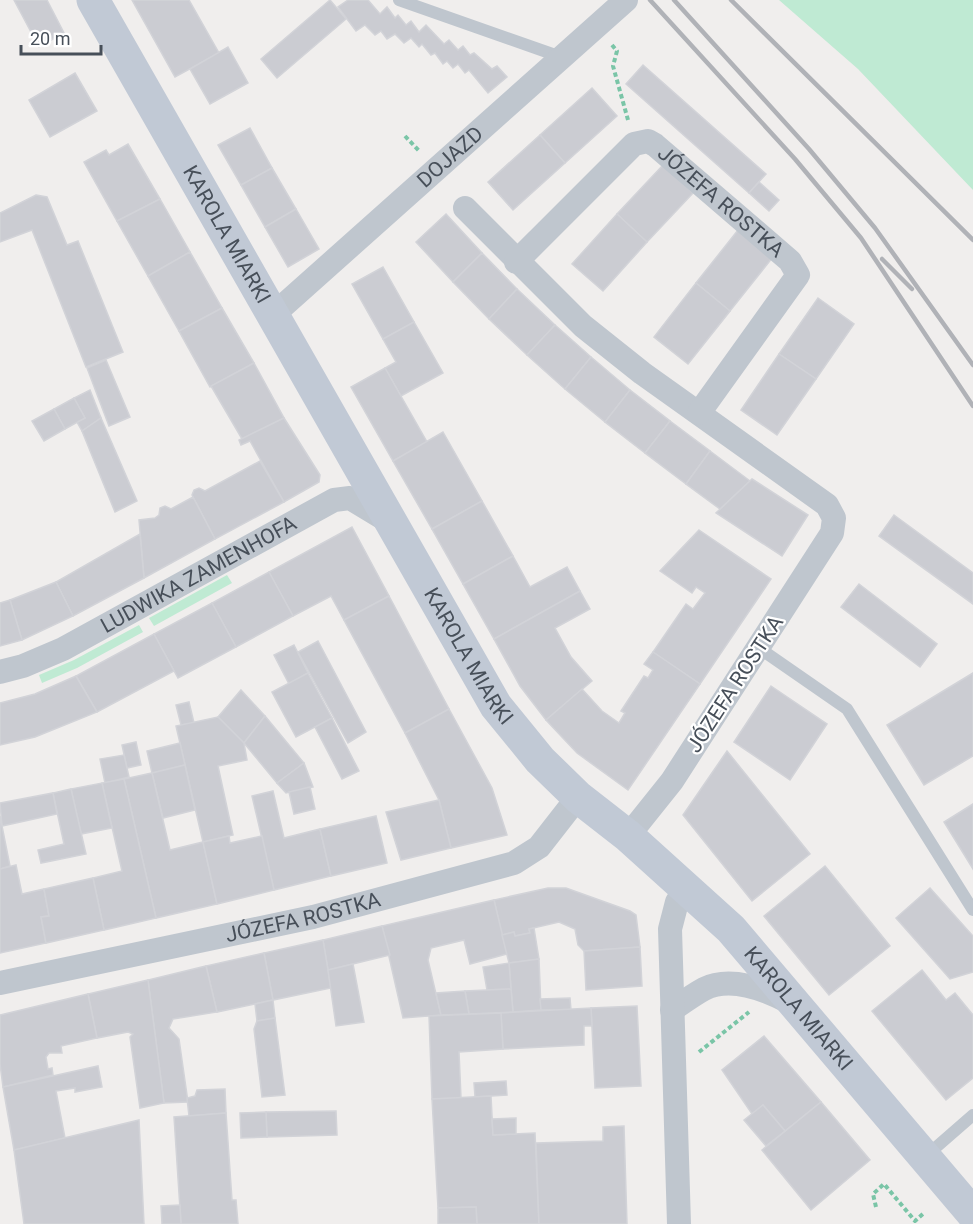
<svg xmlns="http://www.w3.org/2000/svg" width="973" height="1224" viewBox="0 0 973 1224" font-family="Roboto,sans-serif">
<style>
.green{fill:#bfead3}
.building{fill:#cbccd2;stroke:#d2d3d8;stroke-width:1.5}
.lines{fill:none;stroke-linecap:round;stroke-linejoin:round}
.path{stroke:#7ac5a7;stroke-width:4;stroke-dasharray:4.5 3;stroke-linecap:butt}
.lane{stroke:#bfc6ce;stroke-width:12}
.street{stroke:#bfc6ce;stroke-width:24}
.secondary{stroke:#c1c9d5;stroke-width:33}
.rail{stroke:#b0b2b7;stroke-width:4.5}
.labels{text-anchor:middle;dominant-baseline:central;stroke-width:4.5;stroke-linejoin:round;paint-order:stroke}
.street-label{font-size:21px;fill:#474f59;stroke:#fff}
</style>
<rect width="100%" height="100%" fill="#f0eeed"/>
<!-- green -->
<g class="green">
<polygon points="779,0 973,0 973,190 858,69"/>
<polygon points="227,575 232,583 154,626 149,618"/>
<polygon points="139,625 143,632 77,668 42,683 39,675 74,660"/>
</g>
<!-- building -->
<g class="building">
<polygon points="14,0 47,0 64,33 39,47"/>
<polygon points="132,0 189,0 219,53 175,77"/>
<polygon points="330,0 346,19 277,78 261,59"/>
<polygon points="348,0 368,0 380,14 387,7 395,18 398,15 406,25 411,21 419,32 426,25 444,44 449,40 458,50 463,46 470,55 474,53 492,69 497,66 507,77 488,93 469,70 465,73 458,64 453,68 447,61 443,64 435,53 431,55 422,44 419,47 411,38 404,43 395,34 387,39 381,31 375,35 365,25 356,31 338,7"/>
<polygon points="228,47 248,83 210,104 190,69"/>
<polygon points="643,65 766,174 749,193 626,84"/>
<polygon points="75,73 97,111 50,137 29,100"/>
<polygon points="592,88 617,116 565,163 540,135"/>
<polygon points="250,128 272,168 241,185 218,145"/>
<polygon points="540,135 565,163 513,210 488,182"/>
<polygon points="128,144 160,199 117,221 84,162 106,150 109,155"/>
<polygon points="663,165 693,193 647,242 617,214"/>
<polygon points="272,168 296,209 265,227 241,185"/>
<polygon points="759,182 779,200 769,211 749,193"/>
<polygon points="36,195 47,197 67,245 78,241 123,352 86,367 32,230 0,242 0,213"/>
<polygon points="160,199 190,252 148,276 117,221"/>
<polygon points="296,209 319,249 288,267 265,227"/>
<polygon points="446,214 482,253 453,282 416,242"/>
<polygon points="617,214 647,242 603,291 572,264"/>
<polygon points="738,230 773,257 730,311 696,283"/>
<polygon points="190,252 222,308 179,331 148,276"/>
<polygon points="482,253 517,289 489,319 453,282"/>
<polygon points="383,267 414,322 383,339 352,284"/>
<polygon points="696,283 730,311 688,364 654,337"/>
<polygon points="517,289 555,325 527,355 489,319"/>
<polygon points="818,298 854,324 816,379 779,354"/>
<polygon points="222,308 254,363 210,387 179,331"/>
<polygon points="414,322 443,373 401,396 385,368 396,362 383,339"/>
<polygon points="555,325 591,357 565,389 527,355"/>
<polygon points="779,354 816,379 777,435 741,410"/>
<polygon points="591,357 630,390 605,422 565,389"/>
<polygon points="106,360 130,417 109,426 87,368"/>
<polygon points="254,363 284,418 242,439 211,386"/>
<polygon points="385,368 427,442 393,461 351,387"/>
<polygon points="90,390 101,418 82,431 77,422 85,418 74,398"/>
<polygon points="630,390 670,421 645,453 605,422"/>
<polygon points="74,398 85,418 65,429 54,409"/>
<polygon points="54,409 65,429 44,441 32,421"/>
<polygon points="101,418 137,501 115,512 82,431"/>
<polygon points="284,418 320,475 319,482 284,502 250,441 241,445 239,440"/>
<polygon points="670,421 710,451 686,484 645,453"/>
<polygon points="443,432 482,501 432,529 393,461"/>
<polygon points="710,451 750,481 720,509 686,484"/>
<polygon points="260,461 284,502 215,539 192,495 194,490 199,488 205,491"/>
<polygon points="752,479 808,515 782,556 716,513"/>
<polygon points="193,497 215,539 144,578 139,520 155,518 159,515 160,508 165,506 171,509"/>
<polygon points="482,501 513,556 463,584 432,529"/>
<polygon points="894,515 973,573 973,604 879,536"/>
<polygon points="352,527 389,596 344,620 331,596 293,616 269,572"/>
<polygon points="699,530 771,579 700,684 653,652 686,604 693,609 705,593 696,587 692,593 660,571"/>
<polygon points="140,534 144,578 73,616 56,582"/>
<polygon points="513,556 530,587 567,567 580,591 494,639 463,584"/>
<polygon points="269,572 293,616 236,647 212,603"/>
<polygon points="56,582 73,616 22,640 10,600"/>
<polygon points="859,584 937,644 920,667 841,607"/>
<polygon points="580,591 590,609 555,628 571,657 592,681 546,720 520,686 494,639"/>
<polygon points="389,596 449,709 405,733 344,620"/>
<polygon points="10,600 22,640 0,646 0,603"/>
<polygon points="212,603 236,647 178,678 154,634"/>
<polygon points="154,634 174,671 97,712 76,676"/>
<polygon points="318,641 366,732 348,743 298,652"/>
<polygon points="294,645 308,673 289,684 274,655"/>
<polygon points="653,652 700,684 628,790 577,753 546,720 582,689 602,711 619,723 625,713 621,711 644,676 648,678 653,670 644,664"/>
<polygon points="308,673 332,718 296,737 272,692"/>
<polygon points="973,673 973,756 924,785 887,725"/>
<polygon points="76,676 97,712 35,737 0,745 0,703 35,694"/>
<polygon points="771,686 827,724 790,780 734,742"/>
<polygon points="241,690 265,716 244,743 218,717"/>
<polygon points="189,702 194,723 181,725 176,705"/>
<polygon points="449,709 492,788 507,835 451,848 439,800 405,733"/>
<polygon points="265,716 304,763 277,783 244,743"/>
<polygon points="218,717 244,743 247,760 218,766 233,835 203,842 176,726"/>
<polygon points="332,718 359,771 342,779 315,727"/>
<polygon points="136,742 141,765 127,768 122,745"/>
<polygon points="180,743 185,765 152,773 147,751"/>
<polygon points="727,751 810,854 752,901 683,815"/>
<polygon points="124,755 129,777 105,783 100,759"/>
<polygon points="304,763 313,787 286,793 277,783"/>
<polygon points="185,765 195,810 163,818 152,773"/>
<polygon points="152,773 170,850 203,842 217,904 156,918 124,779"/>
<polygon points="124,779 156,918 104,930 93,878 122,871 102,783"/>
<polygon points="102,783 112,828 81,834 71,789"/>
<polygon points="310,787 315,809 294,814 289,792"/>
<polygon points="71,789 86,854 41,863 38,850 64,844 53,793"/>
<polygon points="273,791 284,838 320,829 331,876 274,890 252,796"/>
<polygon points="53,793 57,814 2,826 0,803"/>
<polygon points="439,800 451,848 401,860 386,812"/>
<polygon points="973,804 973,869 944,822"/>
<polygon points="0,816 10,866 0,869"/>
<polygon points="376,816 387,863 331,876 320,829"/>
<polygon points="229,836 230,843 262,836 274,890 217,904 203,842"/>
<polygon points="16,865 22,894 44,889 49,916 41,917 46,943 0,953 0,869"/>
<polygon points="825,866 890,946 829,995 764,916"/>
<polygon points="93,878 104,930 46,943 41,917 49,916 44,889"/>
<polygon points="548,888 566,888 630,911 636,915 640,947 584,951 578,945 575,929 559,922 529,929 530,933 515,936 514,932 502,935 494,900"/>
<polygon points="930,888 973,936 973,972 950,979 896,918"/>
<polygon points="494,900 507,954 470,964 464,940 431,948 428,960 441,1015 403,1018 382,926"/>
<polygon points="382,926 390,955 328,970 323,940"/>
<polygon points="534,928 539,959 509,963 502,935 514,932 515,936 530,933 529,929"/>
<polygon points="323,940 331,988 273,1000 264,953"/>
<polygon points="640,947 642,986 586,990 584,951"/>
<polygon points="264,953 273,1000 217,1012 206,966"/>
<polygon points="539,959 541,1010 513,1012 509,963"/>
<polygon points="509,963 511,989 487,990 483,967"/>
<polygon points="353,964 364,1022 336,1026 328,970"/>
<polygon points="206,966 217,1012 173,1019 169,1028 179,1039 188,1102 164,1103 148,980"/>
<polygon points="922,970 946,1000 955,993 973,1015 973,1078 946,1100 872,1011"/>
<polygon points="148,980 164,1103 140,1108 130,1037 133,1034 128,1032 97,1038 88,994"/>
<polygon points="511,989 513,1012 469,1014 465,991"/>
<polygon points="465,991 469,1014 441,1015 436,993"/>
<polygon points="88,994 97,1038 61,1046 62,1053 49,1053 46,1057 48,1069 52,1068 53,1075 3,1087 0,1064 0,1015"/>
<polygon points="570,998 571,1010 541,1010 540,999"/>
<polygon points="273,1000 275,1018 257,1021 255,1004"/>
<polygon points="637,1006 641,1086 595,1088 591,1008"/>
<polygon points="591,1008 592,1026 584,1026 584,1045 503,1049 501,1013"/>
<polygon points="501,1013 503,1049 459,1052 461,1098 432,1099 429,1016"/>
<polygon points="275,1018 285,1095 262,1097 254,1029 257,1021"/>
<polygon points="764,1036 821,1102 785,1131 763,1105 752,1114 722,1070"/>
<polygon points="98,1066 102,1087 75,1092 75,1088 56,1091 65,1138 14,1150 3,1087"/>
<polygon points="506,1081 507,1095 475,1097 474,1083"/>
<polygon points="225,1089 226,1113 189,1116 187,1098 195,1096 197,1090"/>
<polygon points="491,1096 493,1135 535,1133 539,1224 477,1224 476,1207 438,1208 432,1099"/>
<polygon points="821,1102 870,1160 811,1210 762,1150"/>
<polygon points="763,1105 785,1131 766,1146 744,1120"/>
<polygon points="336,1111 337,1135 267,1137 266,1112"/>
<polygon points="266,1112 267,1137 241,1138 240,1113"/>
<polygon points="226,1113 232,1200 236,1200 238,1224 181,1224 174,1117"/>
<polygon points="516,1118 516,1134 493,1135 492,1119"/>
<polygon points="139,1120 144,1224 24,1224 14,1150"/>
<polygon points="624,1126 627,1224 539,1224 536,1143 603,1141 603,1127"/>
<polygon points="180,1205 181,1224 162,1224 161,1206"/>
<polygon points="476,1207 477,1224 438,1224 438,1208"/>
</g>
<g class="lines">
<!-- path -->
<g class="path">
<polyline points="612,45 617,51 613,66 628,120"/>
<polyline points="405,136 420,152"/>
<polyline points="699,1052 749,1012"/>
<polyline points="876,1207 873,1194 884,1184 915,1221 925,1212"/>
</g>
<!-- lane -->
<g class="lane">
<polyline points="399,0 561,57"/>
<polyline points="759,648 847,709 973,910"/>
<polyline points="926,1156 973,1115"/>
</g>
<!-- street -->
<g class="street">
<polyline points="465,208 583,326 642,373 827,505 834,518 832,533 672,781 628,836"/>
<path id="s1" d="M516 262 634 144 648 141 655 145 790 261 798 275 699 413"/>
<path id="s2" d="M274 314 626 0"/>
<path id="s3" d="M0 672 23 666 63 649 334 500 350 498 388 521"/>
<path id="s4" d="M0 983 313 917 514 863 539 847 578 797"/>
<path d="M672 1010C682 1003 693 995 704 989 730 976 765 989 789 1002"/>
<polyline points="679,1224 670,929 677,902 687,888"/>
</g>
<!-- secondary -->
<path class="secondary" id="s5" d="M93 0 496 706 540 760 578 797 628 836 731 929 973 1214"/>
<!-- rail -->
<g class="rail">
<polyline points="650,0 795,159 861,238 973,406"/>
<polyline points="674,0 809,149 875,228 973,365"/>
<polyline points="731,0 973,240"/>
<polyline points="882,259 912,289"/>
</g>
</g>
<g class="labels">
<!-- street labels -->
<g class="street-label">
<text stroke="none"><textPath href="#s2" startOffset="236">DOJAZD</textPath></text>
<text stroke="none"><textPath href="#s1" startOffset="276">JÓZEFA ROSTKA</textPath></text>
<text stroke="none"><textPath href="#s5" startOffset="270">KAROLA MIARKI</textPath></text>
<text stroke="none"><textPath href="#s3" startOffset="222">LUDWIKA ZAMENHOFA</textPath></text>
<text stroke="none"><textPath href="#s5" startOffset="756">KAROLA MIARKI</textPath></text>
<text transform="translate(735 684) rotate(-57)">JÓZEFA ROSTKA</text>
<text stroke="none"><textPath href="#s4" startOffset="310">JÓZEFA ROSTKA</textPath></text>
<text stroke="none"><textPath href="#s5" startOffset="1242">KAROLA MIARKI</textPath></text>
</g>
</g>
<!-- scale -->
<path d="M21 45v9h80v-9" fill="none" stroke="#474f59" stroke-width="3"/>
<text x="30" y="45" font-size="18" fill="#474f59" stroke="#ffffff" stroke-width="4.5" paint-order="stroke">20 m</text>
</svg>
